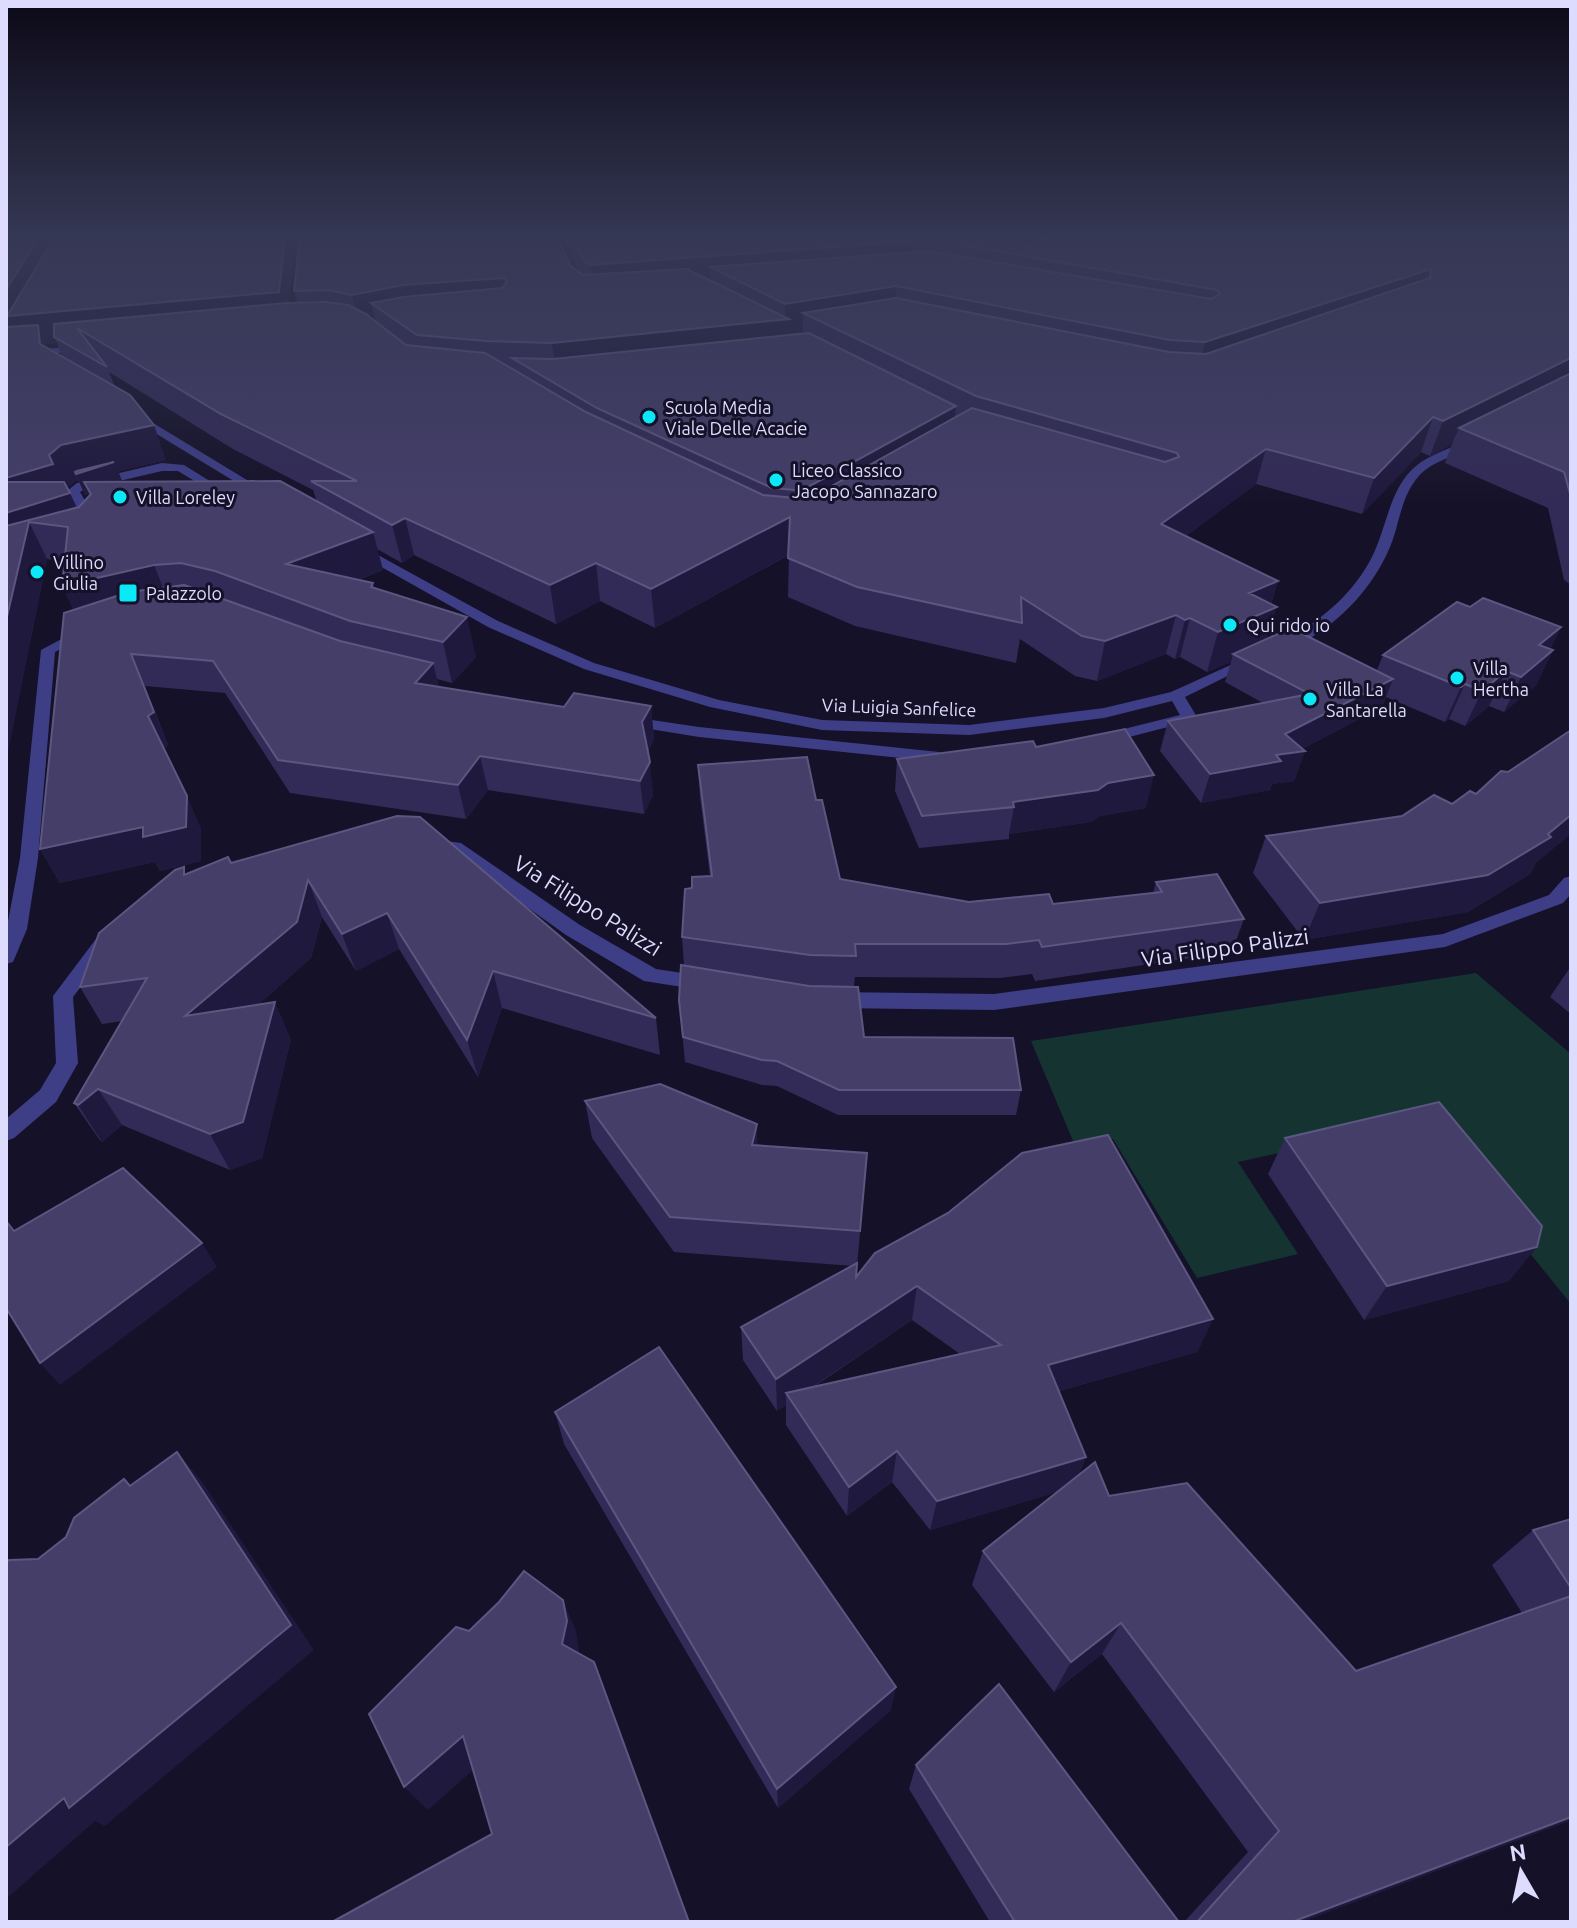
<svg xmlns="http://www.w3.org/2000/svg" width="1577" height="1928" viewBox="0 0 1577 1928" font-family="Ubuntu,sans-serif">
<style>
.green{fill:#143331}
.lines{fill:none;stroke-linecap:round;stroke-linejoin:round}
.minor{fill:#3e3e87;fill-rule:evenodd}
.wall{fill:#322b57;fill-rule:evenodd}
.shaded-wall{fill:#1f193d}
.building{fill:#443e69;stroke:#5c5780;stroke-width:2}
.poi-dot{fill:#0be9f9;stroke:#151129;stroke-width:3}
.labels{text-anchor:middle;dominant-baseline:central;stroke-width:6;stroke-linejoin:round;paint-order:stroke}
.far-poi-label{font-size:18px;fill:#dddbfe;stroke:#151129;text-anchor:start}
.far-street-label{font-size:18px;fill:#dddbfe;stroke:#151129}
.street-label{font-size:22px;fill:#dddbfe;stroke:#151129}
</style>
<rect width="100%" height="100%" fill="#151129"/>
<!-- green -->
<polygon class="green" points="1476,973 1571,1054 1571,1304 1423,1121 1238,1162 1298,1254 1197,1278 1113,1139 1073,1141 1031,1041"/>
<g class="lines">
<!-- minor -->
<g class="minor">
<polygon points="88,346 85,351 6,357 6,351"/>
<polygon points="127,412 135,412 270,494 260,497 127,416"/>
<path d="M1466 441 1476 443C1459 457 1433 459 1418 477 1403 494 1400 518 1393 539 1379 579 1348 615 1312 637 1302 643 1291 651 1279 649V643C1321 622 1361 589 1378 543 1388 517 1393 485 1416 466 1430 454 1450 449 1466 441Z"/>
<polygon points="162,463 184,465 234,496 224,499 178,471 162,471 85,489 80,492 100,526 94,530 90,529 67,491 77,483"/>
<polygon points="358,544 498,621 594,663 719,700 822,720 969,725 1104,708 1171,692 1246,658 1256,658 1258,661 1185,697 1197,717 1195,720 1102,744 1094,739 1096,736 1180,715 1172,701 1104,718 969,735 822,730 710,707 584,669 488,627 353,551 351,548"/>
<polygon points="84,627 89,628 89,634 55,652 38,858 27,929 13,962 6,964 6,932 20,858 41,650"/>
<polygon points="625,716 699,727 939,752 947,757 939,762 699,737 619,724 619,718"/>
<polygon points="431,839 461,843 580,925 656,969 708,977 715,979 718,984 715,989 708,991 644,981 566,935 450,852 425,849 422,845"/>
<polygon points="1571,876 1571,894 1563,903 1445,947 994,1010 834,1008 827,1005 824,1000 827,995 834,992 994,994 1443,934 1549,895 1564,878"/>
<polygon points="106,933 116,940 73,997 78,1063 56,1102 14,1138 6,1141 6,1119 40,1090 56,1063 53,996 99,935"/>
</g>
</g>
<!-- wall -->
<g class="wall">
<path d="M6 235H295L289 302H297L294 291 571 266 579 272 561 235H1571V585L1564 580 1548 508 1445 463 1452 444 1430 456 1421 452 1362 514 1256 484 1186 536 1278 581 1271 604 1267 638 1377 670 1383 655 1470 607 1561 627 1550 649 1553 650 1536 685 1504 712 1489 706 1465 726 1449 719 1445 722 1386 697 1382 707 1302 749 1305 751 1294 781 1272 784 1270 790 1201 803 1160 751 1168 721 1263 703 1225 682 1231 662 1207 672 1180 657 1175 659 1166 654 1097 681 1075 676 1020 639 1016 663 855 626 788 597 789 555 655 628 600 601 556 624 414 555 402 563 377 549 383 570 358 580 373 583 374 588 476 657 452 683 437 679 439 687 564 707 651 706 654 739 648 751 653 795 644 814 488 790 466 819 290 793 225 693 145 686 168 745 164 748 201 829V861L160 871 155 862 60 883 40 849 73 610 64 562 47 559 6 760ZM57 343 62 356 47 347 45 344ZM109 372 233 449 313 490 317 502 122 482 118 471 166 460 115 387ZM76 480H78L85 495 89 494 90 496 79 507H77L67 488Z"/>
<polygon points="1036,747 1146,808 1100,816 1091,822 1009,834 1009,839 919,848 895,791 897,759"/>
<polygon points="698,765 816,800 840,879 969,902 1053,904 1153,893 1156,882 1244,919 1232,952 1035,981 1032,974 1000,978 855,977 854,986 864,1037 1021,1090 1016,1115 838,1115 777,1086 762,1085 685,1062 679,1000 684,966 682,937 692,888 710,876 700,797"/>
<polygon points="1508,772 1536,863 1530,874 1468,912 1304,940 1253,873 1266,836 1402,816 1452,804 1476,794"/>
<polygon points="397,816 656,1018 660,1055 502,1008 478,1077 399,949 356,971 322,917 311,958 258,1005 291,1039 262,1158 230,1170 122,1125 102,1142 99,1139 74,1103 122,1021 102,1024 80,987 187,874 231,863"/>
<polygon points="1571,966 1571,1014 1550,997"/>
<path d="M585 1101 758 1145 864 1189 856 1277 1213 1319 1197 1352 1059 1391 1086 1457 1079 1474 1356 1671 1522 1613 1492 1565 1533 1530 1571 1519V1820L1301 1922H1184L1248 1852 1102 1654 1054 1692 972 1585 983 1551 1057 1492 930 1530 892 1482 847 1516 786 1425V1405L777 1411 743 1360 741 1327 853 1266 674 1252 592 1138ZM912 1320 960 1354 812 1388Z"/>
<polygon points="1285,1138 1509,1281 1364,1320 1268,1174"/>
<polygon points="555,1412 891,1710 778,1808 564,1444"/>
<polygon points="916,1765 1179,1922 990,1922 909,1789"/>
</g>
<!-- shaded-wall -->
<g class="shaded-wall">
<polygon points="40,235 295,235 287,322 77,328 54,337 57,343 45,344 50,356 6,343 6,290"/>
<polygon points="1026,235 1058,235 1016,255 1019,239"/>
<polygon points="914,241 912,269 710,267 710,285 594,294 591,265"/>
<polygon points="1431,269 1421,299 1198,374 1205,342"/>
<polygon points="504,278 509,307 371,303 376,322 359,325 352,295 403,285"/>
<polygon points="896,286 895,316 803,313 803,332 789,334 789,350 556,375 552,343 785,319 785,304"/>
<polygon points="1571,358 1571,386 1459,428 1452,444 1430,456 1443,421"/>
<polygon points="956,406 953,435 795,521 795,490"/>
<polygon points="1433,417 1421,452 1362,514 1374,478"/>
<polygon points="154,425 166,460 118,471 123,483 84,482 89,494 85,495 75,472 78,480 65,490 70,493 86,529 29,522 47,559 6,760 6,478 49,455 61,445"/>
<polygon points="1266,449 1256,484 1152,561 1161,524"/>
<polygon points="790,517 790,554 655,628 651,589"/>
<polygon points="405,518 414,555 402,563 392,525"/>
<polygon points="373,532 383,570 299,602 286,564"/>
<polygon points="596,563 600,601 556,624 550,585"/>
<polygon points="154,565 169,603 80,625 62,586"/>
<polygon points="1278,581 1269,610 1277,607 1264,647 1233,654 1231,662 1207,672 1218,632 1249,593"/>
<polygon points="1176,615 1166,654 1097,681 1105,641"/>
<polygon points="467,617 476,657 452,683 443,642"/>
<polygon points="1190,618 1180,657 1175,659 1185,620"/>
<polygon points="1561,627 1546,656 1553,650 1536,685 1504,712 1521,677 1539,645"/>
<polygon points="131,654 168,745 162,749 148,716"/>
<polygon points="433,663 441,695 415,683"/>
<polygon points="1506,671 1489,706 1465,726 1482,691"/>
<polygon points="1393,679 1382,707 1296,752 1305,751 1294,781 1272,784 1270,790 1201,803 1210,774"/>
<polygon points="1465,684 1449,719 1445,722 1461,687"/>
<polygon points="651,706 654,739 645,755 642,722"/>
<polygon points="480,756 488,790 466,819 458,785"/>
<polygon points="650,762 653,795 644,814 640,781"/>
<polygon points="1154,775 1146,808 1100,816 1091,822 1009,834 1014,807 1013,802 1108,783"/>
<polygon points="187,796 201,829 201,861 160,871 155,862 60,883 40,849"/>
<polygon points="1571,815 1571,834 1536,863 1530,874 1468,912 1304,940 1320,903 1548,834"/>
<polygon points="308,880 322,917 311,958 204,1053 185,1016"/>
<polygon points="387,913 399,949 356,971 342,934"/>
<polygon points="493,971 502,1008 478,1077 467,1040"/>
<polygon points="275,1002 291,1039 262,1158 230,1170 210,1134"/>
<polygon points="98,1089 122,1125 102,1142 78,1105"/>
<polygon points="757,1124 758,1160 752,1145"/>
<polygon points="202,1243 217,1267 60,1385 40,1363"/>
<polygon points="1537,1247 1509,1281 1364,1320 1387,1286"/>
<polygon points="917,1286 912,1320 791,1401 786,1393 786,1405 777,1411 776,1379"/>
<polygon points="1213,1319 1197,1352 1037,1397 1048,1365"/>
<polygon points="897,1451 892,1482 847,1516 849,1487"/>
<polygon points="177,1452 203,1483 314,1650 105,1826 95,1821 6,1899 6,1847"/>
<polygon points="1086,1457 1074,1487 930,1530 937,1501"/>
<polygon points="563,1600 576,1631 579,1652 575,1673 562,1644"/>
<polygon points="1121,1623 1102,1654 1054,1692 1071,1662"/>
<polygon points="896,1687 891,1710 778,1808 777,1789"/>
<polygon points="463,1736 483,1761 428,1810 404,1787"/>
<polygon points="1571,1817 1571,1820 1301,1922 1292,1922"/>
</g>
<!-- building -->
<g class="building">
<polygon points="6,235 40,235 6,290"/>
<polygon points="56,235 285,235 279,292 7,316"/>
<polygon points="300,235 556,235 571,266 583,275 687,269 789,319 552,343 486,341 417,335 371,303 403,297 502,288 507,282 504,278 403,285 352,295 327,290 294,291"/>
<polygon points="571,235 907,235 914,241 591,265 584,261"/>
<polygon points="927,235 1026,235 1019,239 1018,243 1023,249 1054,235 1224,235 1238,237 1242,235 1571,235 1571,358 1443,421 1433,417 1374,478 1266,449 1161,524 1278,581 1249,593 1277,607 1218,632 1190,618 1185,620 1176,615 1105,641 1082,636 1021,597 1022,623 857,587 788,558 790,517 651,589 596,563 550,585 405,518 392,525 311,481 357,481 221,414 77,328 107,367 54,337 54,324 286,303 326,302 348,305 366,314 406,345 485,353 586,412 763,495 795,498 819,493 972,408 1165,462 1179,457 1177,453 976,396 803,313 896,298 1169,352 1206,354 1430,278 1431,269 1205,342 1170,340 896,286 785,304 710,267 930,251 1211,299 1220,294 1217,290 934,240"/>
<polygon points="38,325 40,344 130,395 154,425 61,445 49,455 53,464 6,478 6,327"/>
<polygon points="809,333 956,406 808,487 795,490 772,488 597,408 512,358 553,359"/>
<polygon points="1571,373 1571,497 1564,472 1459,428"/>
<polygon points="114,462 76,474 75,472 77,471"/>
<polygon points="280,481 373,532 286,564 373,583 371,587 467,617 443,642 350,621 215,571 181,563 154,565 62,586 68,527 29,522 6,621 6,526 79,507 91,494 84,482"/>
<polygon points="6,482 64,482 70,493 6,513"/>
<polygon points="184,585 340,641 433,663 415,683 564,707 574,693 651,706 642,722 650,762 640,781 480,756 458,785 278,760 213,661 131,654 154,712 148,716 187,796 186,827 143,837 143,827 40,849 64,613 129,592"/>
<polygon points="1483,598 1561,627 1539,645 1553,650 1521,677 1506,671 1482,691 1465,684 1461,687 1383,655 1457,602 1470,607"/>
<polygon points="1291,628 1393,679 1285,734 1305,751 1276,755 1281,761 1210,774 1168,721 1310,694 1233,654"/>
<polygon points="1125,729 1154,775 1108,783 1098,790 1013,802 1014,807 922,816 897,759 1033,741 1036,747"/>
<polygon points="1571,730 1571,815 1548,834 1551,837 1488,875 1320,903 1266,836 1402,816 1434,795 1452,804 1470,791 1476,794 1501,771 1508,772"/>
<polygon points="807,757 816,800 822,800 840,879 969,902 1049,894 1053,904 1162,892 1156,882 1217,874 1244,919 1042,947 1039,940 1006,944 855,944 856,956 810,955 682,937 685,889 692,888 692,877 712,876 698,765"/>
<polygon points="397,816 420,817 656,1018 493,971 467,1040 387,913 342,934 308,880 297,922 185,1016 275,1002 243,1122 210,1134 98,1089 78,1105 74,1103 147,978 80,987 99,933 175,870 184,867 184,875 228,857 231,863"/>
<polygon points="681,965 809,986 858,987 864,1037 1013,1038 1021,1090 839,1090 777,1061 762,1060 683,1037 679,1000"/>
<polygon points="660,1084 757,1124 752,1145 867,1153 860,1231 670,1217 585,1101"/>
<polygon points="1439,1102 1542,1226 1537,1247 1387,1286 1285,1138"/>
<polygon points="1108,1135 1213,1319 1048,1365 1086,1457 937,1501 897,1451 849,1487 786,1393 1001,1345 917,1286 776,1379 741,1327 857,1263 856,1277 875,1253 948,1213 1022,1153"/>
<polygon points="123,1168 202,1243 40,1363 6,1308 6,1221 14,1231"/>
<polygon points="659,1347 896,1687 777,1789 555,1412"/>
<polygon points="177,1452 291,1625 69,1808 64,1798 6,1847 6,1563 9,1560 38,1559 66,1537 74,1518 124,1479 130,1486"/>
<polygon points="1095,1462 1109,1496 1187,1483 1356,1671 1571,1596 1571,1817 1292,1922 1197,1922 1279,1831 1121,1623 1071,1662 983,1551"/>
<polygon points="1571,1519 1571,1588 1533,1530"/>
<polygon points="524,1571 563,1600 567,1621 562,1644 594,1662 689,1922 332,1922 492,1834 463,1736 404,1787 369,1714 456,1627 469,1631 499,1602"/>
<polygon points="999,1684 1179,1922 1015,1922 916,1765"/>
</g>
<!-- sky -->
<linearGradient id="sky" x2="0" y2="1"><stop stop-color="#0c0917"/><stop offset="0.47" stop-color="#353854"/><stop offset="1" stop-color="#353854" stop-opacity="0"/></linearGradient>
<rect width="1577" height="505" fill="url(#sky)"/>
<!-- markers -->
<g class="poi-dot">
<circle cx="649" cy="417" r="8"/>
<circle cx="776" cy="480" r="8"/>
<circle cx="120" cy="497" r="8"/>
<circle cx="37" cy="572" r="8"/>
<rect x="118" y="583" width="20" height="20" rx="4"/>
<circle cx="1230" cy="625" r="8"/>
<circle cx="1457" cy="678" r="8"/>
<circle cx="1310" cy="699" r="8"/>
</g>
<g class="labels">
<!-- far-poi labels -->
<g class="far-poi-label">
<text x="665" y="407">Scuola Media<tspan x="665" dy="21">Viale Delle Acacie</tspan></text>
<text x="792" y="470">Liceo Classico<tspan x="792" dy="21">Jacopo Sannazaro</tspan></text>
<text x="136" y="497">Villa Loreley</text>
<text x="53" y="562">Villino<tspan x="53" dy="21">Giulia</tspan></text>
<text x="146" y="593">Palazzolo</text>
<text x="1246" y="625">Qui rido io</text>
<text x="1473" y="668">Villa<tspan x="1473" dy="21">Hertha</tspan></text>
<text x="1326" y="689">Villa La<tspan x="1326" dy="21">Santarella</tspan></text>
</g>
<!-- far-street labels -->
<g class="far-street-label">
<text transform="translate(899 707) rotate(2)">Via Luigia Sanfelice</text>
</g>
<!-- street labels -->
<g class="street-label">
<text transform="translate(588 905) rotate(32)">Via Filippo Palizzi</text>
<text transform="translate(1225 947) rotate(-8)">Via Filippo Palizzi</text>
</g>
</g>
<!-- border -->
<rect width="1577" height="1928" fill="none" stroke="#dddbfe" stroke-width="16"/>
<!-- north arrow -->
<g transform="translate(1521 1872) rotate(351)" stroke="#151129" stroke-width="6" paint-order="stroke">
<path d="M0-6L14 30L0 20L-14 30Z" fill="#dddbfe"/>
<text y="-12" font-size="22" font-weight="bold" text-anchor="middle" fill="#dddbfe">N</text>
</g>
</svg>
